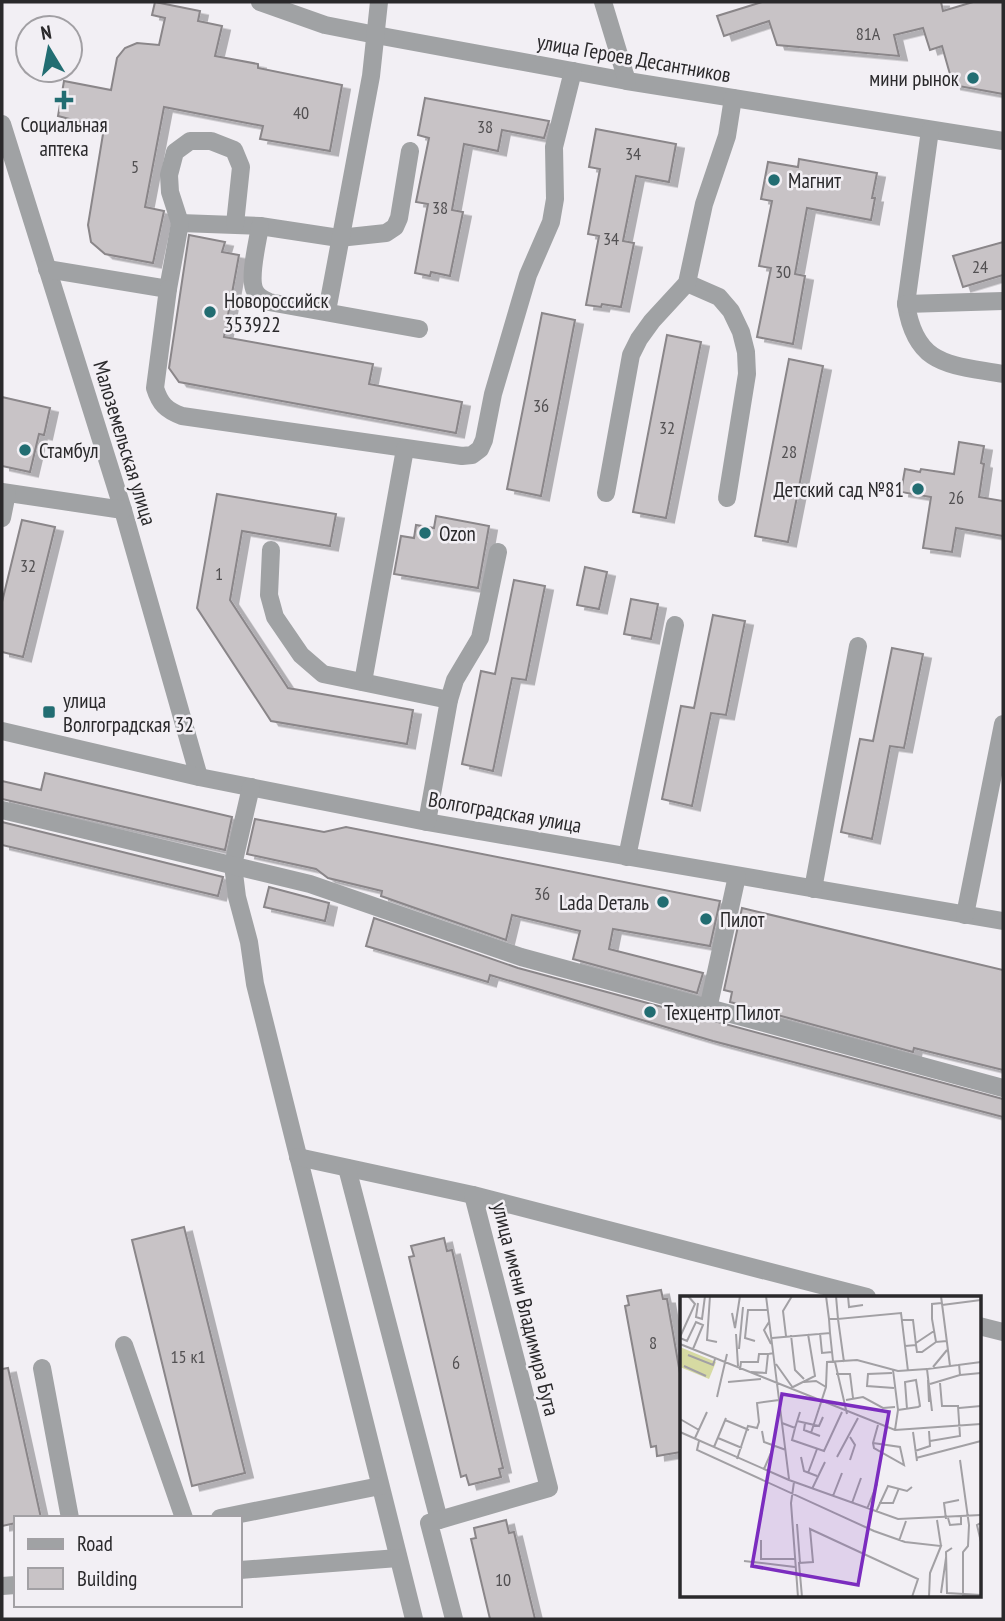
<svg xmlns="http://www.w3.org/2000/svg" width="1005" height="1621" viewBox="0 0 1005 1621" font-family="'PT Sans Narrow',sans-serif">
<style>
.building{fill:#c8c3c6;stroke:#8a8689;stroke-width:2;filter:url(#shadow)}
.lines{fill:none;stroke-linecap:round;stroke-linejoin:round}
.minor{stroke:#a0a2a4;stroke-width:18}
.poi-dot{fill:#226d72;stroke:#f2eff4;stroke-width:2.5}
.labels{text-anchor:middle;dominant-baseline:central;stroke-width:5;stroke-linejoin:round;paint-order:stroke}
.number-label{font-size:18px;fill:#525052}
.street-label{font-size:21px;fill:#2a292b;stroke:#f2eff4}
.poi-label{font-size:21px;fill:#2a292b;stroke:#f2eff4;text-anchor:start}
.inset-road{fill:none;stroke:#a2a0a4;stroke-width:2}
.view{fill:#7b2cbf;fill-opacity:0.15;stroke:#7b2cbf;stroke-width:3.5}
.inset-edge{fill:none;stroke:#2a292b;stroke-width:3.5}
</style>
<defs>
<filter id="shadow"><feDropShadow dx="8" dy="4.5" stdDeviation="0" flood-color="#0004"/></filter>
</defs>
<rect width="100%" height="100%" fill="#f2eff4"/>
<!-- building -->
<g class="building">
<polygon points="155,2 200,11 198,21 222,26 215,56 258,64 258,68 342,85 330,151 260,139 263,126 164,107 145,207 164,211 153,263 105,254 91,242 88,225 104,128 58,116 64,81 111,90 117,58 125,48 137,43 159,45 165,18 152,15"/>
<polygon points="762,2 941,2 943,11 973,2 1003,2 1003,94 953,85 942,46 930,50 923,28 894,35 899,56 777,45 769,21 724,36 717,16"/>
<polygon points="425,98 549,121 544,138 502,130 498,151 464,144 452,210 463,212 450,276 431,272 430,276 415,273 428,204 416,202 429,138 418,135"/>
<polygon points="596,129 676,144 669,182 636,176 623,241 634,243 621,307 602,304 601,307 586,305 599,236 588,234 600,169 589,167"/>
<polygon points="799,159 877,173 872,198 875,198 871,220 807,208 795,274 805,276 793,344 757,337 771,268 759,266 772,201 761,199 768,162 798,167"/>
<polygon points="189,235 225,242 222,252 239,255 224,337 373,364 369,384 462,402 456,433 179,382 169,368"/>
<polygon points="1003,242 1003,275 963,287 953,256"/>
<polygon points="542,313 575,320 541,496 507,489"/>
<polygon points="667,335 701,342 666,518 633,512"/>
<polygon points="789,359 823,366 788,542 755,536"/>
<polygon points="2,397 50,408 44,435 39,434 30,472 2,466"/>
<polygon points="959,442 984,446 981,463 984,464 979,497 1003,501 1003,536 956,528 952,552 923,548 931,497 901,492 905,469 920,472 921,469 954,474"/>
<polygon points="217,494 336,514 330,546 242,531 230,600 288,688 413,710 407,744 271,721 197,608"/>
<polygon points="436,516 489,526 478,588 394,574 401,536 414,538 416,525 434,528"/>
<polygon points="22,520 55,527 23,657 2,652 2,602"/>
<polygon points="585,567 607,572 599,609 577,605"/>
<polygon points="514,580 545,586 526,680 512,678 493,771 462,764 481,671 495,674"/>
<polygon points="631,599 658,604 651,639 624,634"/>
<polygon points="713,615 745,621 726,715 711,713 692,806 662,799 681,706 694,708"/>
<polygon points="892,648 923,654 904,748 890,746 872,839 841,832 860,739 873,741"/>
<polygon points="45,773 232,817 225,850 2,799 2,781 41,790"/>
<polygon points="255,819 324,832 346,827 720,901 710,946 613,929 609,949 703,973 697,993 573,959 580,931 512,915 506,940 381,896 382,891 328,878 316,869 247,854"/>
<polygon points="2,822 223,877 218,896 2,845"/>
<polygon points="269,887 329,903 325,921 264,907"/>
<polygon points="742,908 1003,970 1003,1070 914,1048 913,1052 730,1002 732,992 724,990"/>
<polygon points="374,918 518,968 1003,1099 1003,1117 713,1041 490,975 488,982 366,946"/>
<polygon points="184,1227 245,1473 192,1486 132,1240"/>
<polygon points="444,1238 447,1251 452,1250 503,1468 499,1469 501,1477 469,1485 466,1475 461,1477 409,1257 414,1256 411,1246"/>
<polygon points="661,1290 663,1299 667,1299 681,1379 681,1452 657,1456 656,1446 651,1447 625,1306 629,1305 627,1296"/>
<polygon points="8,1368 41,1518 16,1518 16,1523 2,1526 2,1369"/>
<polygon points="506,1520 509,1533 514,1532 535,1619 490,1619 471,1539 476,1538 474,1528"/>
</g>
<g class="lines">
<!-- minor -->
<g class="minor">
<polyline points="260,2 325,25 376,35 627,81 1003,141"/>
<polyline points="603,2 627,81"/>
<polyline points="2,124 123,510 199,777"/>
<path d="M930 130 906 304C916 367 949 364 1003 374"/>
<polyline points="180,223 260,226 339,238 386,233 395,227 399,218 410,151"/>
<path d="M260 226C258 241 248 278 255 291 258 297 263 299 269 302L419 329"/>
<polyline points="47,269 168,289 180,223 170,192 169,175 175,152 190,141 211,141 234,150 241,167 235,224"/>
<polyline points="687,283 719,297 731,311 741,332 746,352 747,374 727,498"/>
<path d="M168 289 155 388C160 404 166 410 182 416L462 456 472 455 480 449 484 440 493 394 528 275 551 222 555 199 554 147 573 71"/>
<polyline points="906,304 1003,301"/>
<polyline points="327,311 371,76 379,2"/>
<polyline points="2,492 123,510"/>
<polyline points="606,493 631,355 639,339 652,321 687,283 704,204 727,136 733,98"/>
<polyline points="2,518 7,493"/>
<polyline points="271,550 269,595 275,617 301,655 323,674 449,700"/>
<polyline points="363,682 405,449"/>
<polyline points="2,731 199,777 427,822 1003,921"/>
<polyline points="251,787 233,865 237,897 249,942 255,984 414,1619"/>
<polyline points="2,810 310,884 521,957 1003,1088"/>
<polyline points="427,822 449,700 455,680 480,638 498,552"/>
<polyline points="627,857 675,625"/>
<polyline points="813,889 858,646"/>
<polyline points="965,915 1003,724"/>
<polyline points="708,1009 737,876"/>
<polyline points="298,1157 473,1195"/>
<polyline points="347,1168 439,1520"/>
<polyline points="979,1326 1003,1332"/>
<polyline points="124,1345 184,1518"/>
<polyline points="42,1368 70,1518"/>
<polyline points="220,1518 380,1486"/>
<polyline points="240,1570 398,1558"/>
<polyline points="2,1586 16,1585"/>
<polyline points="454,1619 429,1523 549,1488 473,1195 867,1297"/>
</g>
</g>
<!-- markers -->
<g class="poi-dot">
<circle cx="973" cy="78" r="7"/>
<path d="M60.5 89.5h7v7h7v7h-7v7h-7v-7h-7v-7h7z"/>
<circle cx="774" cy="180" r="7"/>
<circle cx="210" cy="312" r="7"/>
<circle cx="25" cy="450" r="7"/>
<circle cx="918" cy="489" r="7"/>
<circle cx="425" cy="533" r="7"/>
<rect x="42" y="705" width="14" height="14" rx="3.5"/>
<circle cx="663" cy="902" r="7"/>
<circle cx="706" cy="919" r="7"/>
<circle cx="650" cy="1012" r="7"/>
</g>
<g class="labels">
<!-- number labels -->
<g class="number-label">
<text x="868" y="33">81А</text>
<text x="301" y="112">40</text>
<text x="485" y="126">38</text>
<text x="633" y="153">34</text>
<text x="135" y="166">5</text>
<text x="440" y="207">38</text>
<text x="611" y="238">34</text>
<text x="980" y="266">24</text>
<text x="783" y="271">30</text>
<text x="541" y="405">36</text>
<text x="667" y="427">32</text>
<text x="789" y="451">28</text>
<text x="956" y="497">26</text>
<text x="28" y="565">32</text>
<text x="219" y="573">1</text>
<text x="542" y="893">36</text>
<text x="653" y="1342">8</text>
<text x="188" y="1356">15 к1</text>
<text x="456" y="1362">6</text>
<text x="503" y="1579">10</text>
</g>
<!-- street labels -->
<g class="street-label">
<text transform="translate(634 58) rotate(10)">улица Героев Десантников</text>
<text transform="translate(125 443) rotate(73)">Малоземельская улица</text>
<text transform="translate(505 812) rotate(10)">Волгоградская улица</text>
<text transform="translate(526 1309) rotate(76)">улица имени Владимира Бута</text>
</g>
<!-- poi labels -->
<g class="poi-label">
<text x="959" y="78" text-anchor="end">мини рынок</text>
<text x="64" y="124" text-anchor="middle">Социальная<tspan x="64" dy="24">аптека</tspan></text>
<text x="788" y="180">Магнит</text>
<text x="224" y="300">Новороссийск<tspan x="224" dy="24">353922</tspan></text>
<text x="39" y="450">Стамбул</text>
<text x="904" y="489" text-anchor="end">Детский сад №81</text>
<text x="439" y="533">Ozon</text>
<text x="63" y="700">улица<tspan x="63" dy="24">Волгоградская 32</tspan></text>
<text x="649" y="902" text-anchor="end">Lada Dеталь</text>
<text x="720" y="919">Пилот</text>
<text x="664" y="1012">Техцентр Пилот</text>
</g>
</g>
<!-- overview -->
<g transform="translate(680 1296)">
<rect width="301" height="301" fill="#f2eff4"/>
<path d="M0 51 36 66 29 83 0 71Z" fill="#d6daa2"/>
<path class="inset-road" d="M30 0 27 44 37 46M86 0 109 183M146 0 149 23M156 0 158 23 221 17 228 75M168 0 169 11 183 9M261 0 270 70M18 7 16 21 22 23 25 0M262 7 252 8V23L256 46 267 45M262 9 301 4M52 17 55 32 60 0M222 24H233L236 49M89 26 84 34 91 48M140 37 142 57 152 56M150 37 149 23H158L164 66M56 38 58 70M111 39 115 74 124 83M106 40 103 15 112 0M0 41 15 8 8 0M0 42 7 45 16 26 23 29 13 53M92 42 150 37 153 65M75 45 65 42 68 14H88M236 47 254 35M0 48 215 134 301 128M225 50 236 49 237 56H242L256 46M59 53 63 11M8 59 33 69 35 63M155 66 167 118M96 68 113 92M4 70 26 80M253 71 267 54M60 74 61 66H78L79 58H88M213 74 218 114 215 134M71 76 86 77 88 58 94 57M212 77 188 78 187 90 214 92M156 78H170L173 102M280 79 301 77M248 84 249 106M48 86 81 83M124 86 136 85 146 91M250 88 280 79 279 68M113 91 135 80 128 38M37 101 47 58M166 104 183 101 203 112 215 111M279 112 301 110M218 114 238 111 240 110 236 84 225 86 227 113M252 115 247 73 301 66M0 123 19 134M45 124 69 134M117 125 139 130 143 121M102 127 115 132 120 116M125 127 124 134 140 140M115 132 112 144 144 155 162 116M82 135 84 146 106 154M0 136 109 184 218 223 301 219M233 136 237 165M131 137 146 91 147 66 177 64 218 75 247 73M170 141 175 149 170 164M15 142 27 116M38 142 62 152M19 145 17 154 194 235 225 246 261 250 250 277 249 301M250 145 280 140 278 110H262L260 87M193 147 220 151 224 169 194 152 193 147 198 129M34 151 46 122M235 155 250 150 249 135M121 161 124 175 137 180M157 161 178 122M236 162 301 145M57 163 68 130 77 132 79 126 77 107 99 104M280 164 289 229 288 250 283 256V301M84 173 94 150M128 177 137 153M114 186 111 207 118 301M132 193 145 166M153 200 162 177M172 207 181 182M199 207H213L219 192M187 213 197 188M196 216 208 190 227 195 232 191M268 222 270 229 281 228V221M266 223 264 207 279 204M257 224 261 250M301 227 297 229 301 246M117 228 120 267M81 244V263H115M219 245 226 225M272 252 266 256 267 297 301 299M64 265 115 271M261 297 266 262M122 301 119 267 133 266 130 233 238 283 232 301"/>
<path class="view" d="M102 98 209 116 178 289 72 270Z"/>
<rect width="301" height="301" class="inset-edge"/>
</g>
<!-- border -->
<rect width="1005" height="1621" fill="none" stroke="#2a292b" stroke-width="7"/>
<!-- legend -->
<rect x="14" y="1516" width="228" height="91" fill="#f2eff4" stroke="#a2a0a4" stroke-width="2"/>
<rect x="28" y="1539" width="35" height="10" fill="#a0a2a4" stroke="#a2a0a4" stroke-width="2"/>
<text x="77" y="1551" font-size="21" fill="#2a292b">Road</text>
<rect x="28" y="1568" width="35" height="21" fill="#c8c3c6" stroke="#a2a0a4" stroke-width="2"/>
<text x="77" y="1586" font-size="21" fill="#2a292b">Building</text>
<!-- north arrow -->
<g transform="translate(49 49) rotate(350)"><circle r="33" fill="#f2eff4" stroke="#a2a0a4" stroke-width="2"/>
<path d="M0-5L12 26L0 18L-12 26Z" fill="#226d72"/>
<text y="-10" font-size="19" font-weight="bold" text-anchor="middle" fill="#2a292b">N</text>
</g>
</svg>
